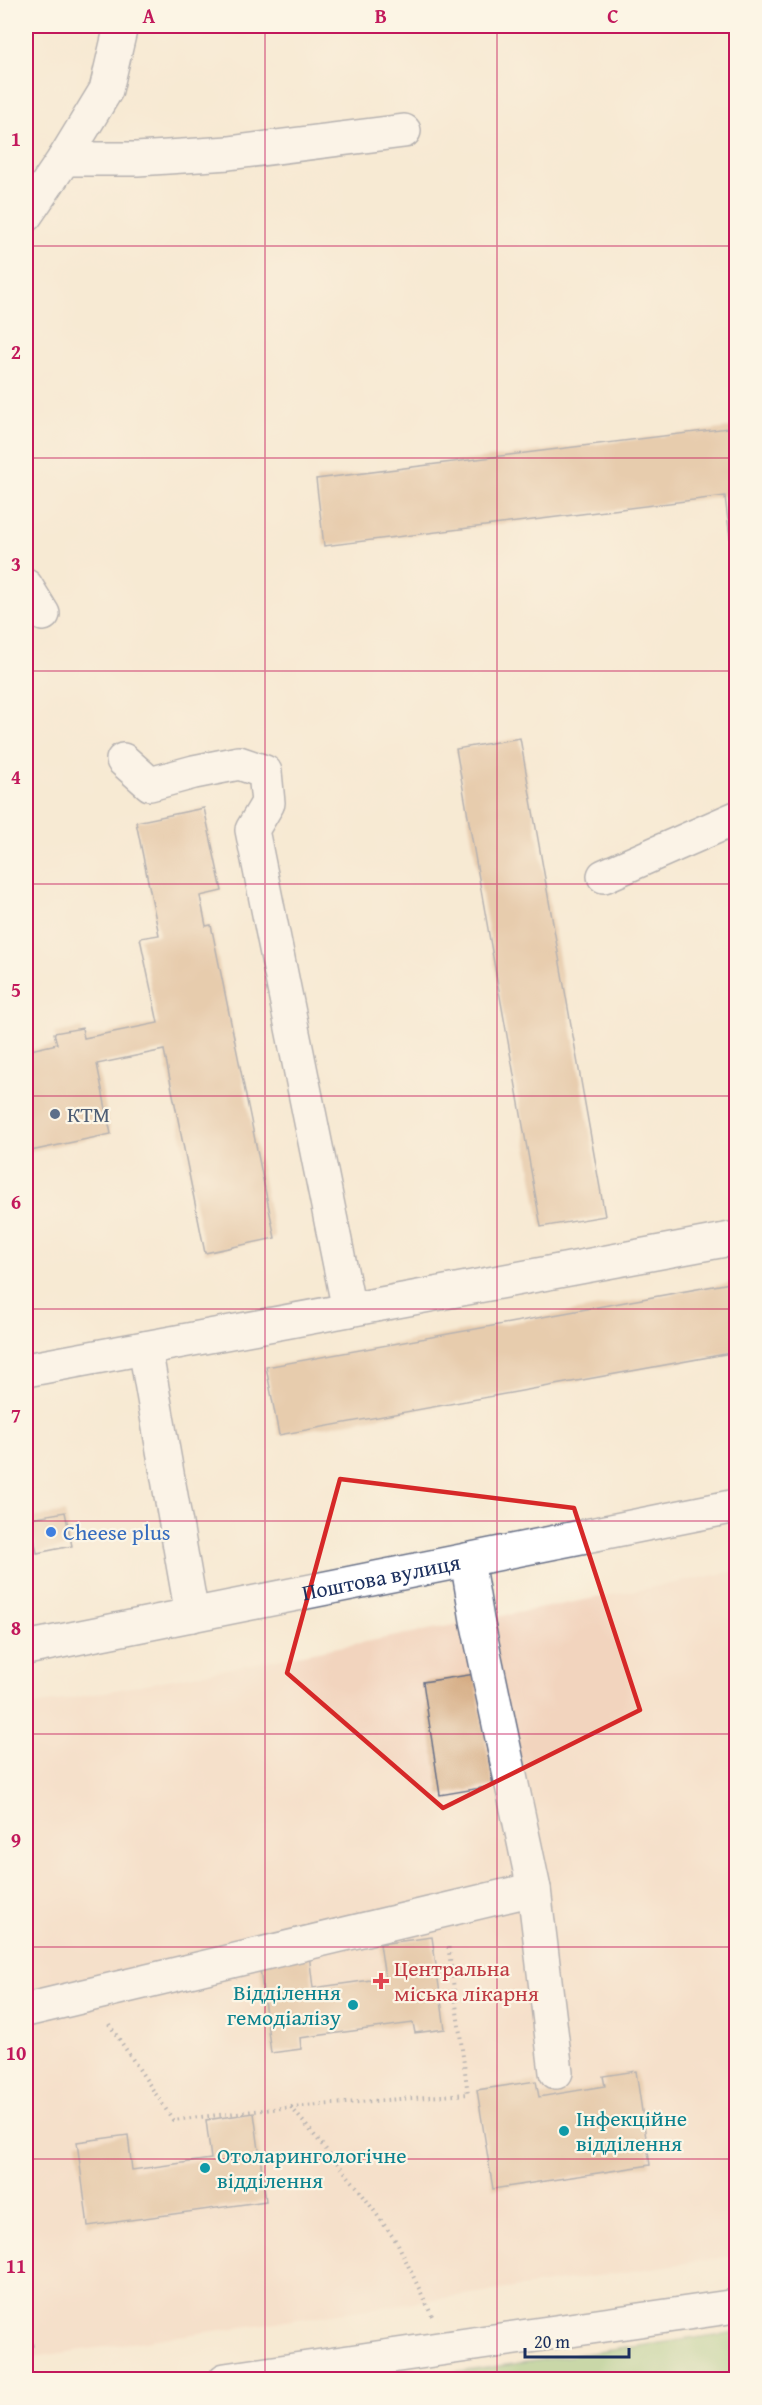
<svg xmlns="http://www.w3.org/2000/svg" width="762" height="2405" viewBox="0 0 762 2405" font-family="'Gentium Book Plus',serif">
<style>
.built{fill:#f2d4be}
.green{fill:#90c273;stroke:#567868;stroke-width:1.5}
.building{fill:#d3a87f}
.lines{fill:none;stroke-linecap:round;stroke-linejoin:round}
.minor-casing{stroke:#687087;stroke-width:36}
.path{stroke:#687087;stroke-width:4;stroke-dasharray:1.5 4.5;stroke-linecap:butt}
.minor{stroke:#fff;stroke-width:33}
.marked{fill:none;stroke:#d62828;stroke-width:4.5;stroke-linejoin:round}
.grid{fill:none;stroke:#c2185b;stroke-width:1.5;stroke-opacity:0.55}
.service-dot{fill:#5c6f8a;stroke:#fcf5e5;stroke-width:2}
.shop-dot{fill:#3f7fe0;stroke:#fcf5e5;stroke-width:2}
.health-dot{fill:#e0444e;stroke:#fcf5e5;stroke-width:2}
.culture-dot{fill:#0f9aa8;stroke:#fcf5e5;stroke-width:2}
.labels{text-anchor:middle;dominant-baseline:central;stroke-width:4.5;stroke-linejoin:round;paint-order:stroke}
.service-label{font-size:22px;fill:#4e5e75;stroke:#fcf5e5;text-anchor:start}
.shop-label{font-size:22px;fill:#366cbe;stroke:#fcf5e5;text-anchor:start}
.street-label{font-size:22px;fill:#1b2f5e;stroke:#fcf5e5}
.health-label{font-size:22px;fill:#be3a42;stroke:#fcf5e5;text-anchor:start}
.culture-label{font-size:22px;fill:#0d838f;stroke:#fcf5e5;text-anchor:start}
.neatline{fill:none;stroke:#c2185b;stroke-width:2}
.grid-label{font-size:20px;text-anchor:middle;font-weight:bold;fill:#c2185b}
</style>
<rect width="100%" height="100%" fill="#fcf5e5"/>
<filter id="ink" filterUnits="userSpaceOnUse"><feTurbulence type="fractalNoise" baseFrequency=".0167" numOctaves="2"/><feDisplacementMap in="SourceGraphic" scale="12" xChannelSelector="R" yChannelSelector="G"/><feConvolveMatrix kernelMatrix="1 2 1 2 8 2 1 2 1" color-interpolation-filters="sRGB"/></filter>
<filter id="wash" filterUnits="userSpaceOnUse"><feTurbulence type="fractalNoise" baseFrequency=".008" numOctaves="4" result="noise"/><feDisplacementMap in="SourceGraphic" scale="24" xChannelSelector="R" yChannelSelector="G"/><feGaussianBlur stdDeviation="1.35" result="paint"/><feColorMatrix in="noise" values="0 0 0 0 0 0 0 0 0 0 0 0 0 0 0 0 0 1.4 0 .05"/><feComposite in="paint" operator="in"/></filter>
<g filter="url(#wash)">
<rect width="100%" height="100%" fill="#f7ead3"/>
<!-- built -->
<polygon class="built" points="736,1571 736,2256 26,2358 26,1707"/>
<!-- green -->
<polygon class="green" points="736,2332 736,2379 410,2379"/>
<g id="blocks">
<!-- building -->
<g class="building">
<polygon points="736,427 736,538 730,538 725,496 324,546 316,479"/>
<polygon points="520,738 605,1216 541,1227 456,749"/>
<polygon points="204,808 222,891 200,896 206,926 211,925 275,1238 205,1253 164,1050 97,1064 111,1134 26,1152 26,1051 57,1044 54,1033 82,1028 84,1038 158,1023 140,938 159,935 136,822"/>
<polygon points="736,1282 736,1352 279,1435 266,1367"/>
<polygon points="65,1512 72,1546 37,1553 30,1518"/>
<polygon points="475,1674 493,1786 440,1795 423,1682"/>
<polygon points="432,1937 445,2029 415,2033 413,2023 300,2038 301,2049 271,2053 259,1961 309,1954 313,1988 385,1978 380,1944"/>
<polygon points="636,2071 650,2165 493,2189 477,2090 536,2081 539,2097 605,2086 603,2076"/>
<polygon points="254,2113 266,2201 88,2226 77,2142 128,2135 132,2170 211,2159 206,2120"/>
<polygon points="26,2302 33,2346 26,2347"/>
</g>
</g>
</g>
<g filter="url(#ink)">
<use href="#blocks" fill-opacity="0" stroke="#687087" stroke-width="1.5"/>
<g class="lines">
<defs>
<g id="minor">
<polyline points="64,159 137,159 229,153 404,131"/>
<polyline points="26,215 64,159 106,90 121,26"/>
<polyline points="26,586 43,614"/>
<polyline points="123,760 150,784 194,772 239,763 265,772 268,803 252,830 349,1310"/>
<polyline points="604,876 736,818"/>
<polyline points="145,1348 192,1615"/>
<polyline points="26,1370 736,1238"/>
<polyline points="467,1560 477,1620 534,1889 556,2072"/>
<path id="s1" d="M26 1648 736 1506"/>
<polyline points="26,2010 534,1889"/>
<polyline points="225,2380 736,2306"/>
</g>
</defs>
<!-- minor casing -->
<use href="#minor" class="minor-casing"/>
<!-- path -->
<g class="path">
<polyline points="109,2024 173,2120 291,2107 468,2094 448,1944"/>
<polyline points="291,2107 357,2187 398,2244 432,2316"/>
</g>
<!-- minor -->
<use href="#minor" class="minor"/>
</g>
</g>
<!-- marked area -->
<path d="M0 0H762V2405H0ZM340 1479 574 1508 640 1710 443 1808 287 1673Z" fill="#f7ead3" fill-opacity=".55" fill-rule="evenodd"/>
<path class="marked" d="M340 1479 574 1508 640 1710 443 1808 287 1673Z"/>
<!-- grid -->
<path class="grid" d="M265 26V2380M497 26V2380M26 246H736M26 458H736M26 671H736M26 884H736M26 1096H736M26 1309H736M26 1521H736M26 1734H736M26 1947H736M26 2159H736"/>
<!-- markers -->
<circle class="service-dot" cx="55" cy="1114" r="6"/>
<circle class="shop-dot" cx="51" cy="1532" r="6"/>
<path class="health-dot" d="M378 1972h6v6h6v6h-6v6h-6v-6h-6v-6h6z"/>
<g class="culture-dot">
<circle cx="353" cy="2005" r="6"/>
<circle cx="564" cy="2131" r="6"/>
<circle cx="205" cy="2168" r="6"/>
</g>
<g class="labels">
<!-- service labels -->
<g class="service-label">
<text x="67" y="1114">КТМ</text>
</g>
<!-- shop labels -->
<g class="shop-label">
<text x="63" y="1532">Cheese plus</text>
</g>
<!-- street labels -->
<g class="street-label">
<text stroke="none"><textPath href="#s1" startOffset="362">Поштова вулиця</textPath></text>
</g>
<!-- health labels -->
<g class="health-label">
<text x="394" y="1968">Центральна<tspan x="394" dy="25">міська лікарня</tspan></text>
</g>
<!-- culture labels -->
<g class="culture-label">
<text x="341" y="1992" text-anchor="end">Відділення<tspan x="341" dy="25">гемодіалізу</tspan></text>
<text x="576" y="2118">Інфекційне<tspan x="576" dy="25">відділення</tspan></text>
<text x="217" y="2155">Отоларингологічне<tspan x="217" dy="25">відділення</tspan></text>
</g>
</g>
<!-- margin -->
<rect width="762" height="2405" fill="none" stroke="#fcf5e5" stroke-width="66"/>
<!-- scale -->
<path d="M525 2348v9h104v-9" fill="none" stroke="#1b2f5e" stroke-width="3"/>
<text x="534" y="2348" font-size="18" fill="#1b2f5e" stroke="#fcf5e5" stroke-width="4.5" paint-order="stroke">20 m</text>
<rect x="33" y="33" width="696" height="2339" class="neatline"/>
<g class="grid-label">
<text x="149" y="23">A</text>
<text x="381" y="23">B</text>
<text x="613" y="23">C</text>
<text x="16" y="146">1</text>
<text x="16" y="359">2</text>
<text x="16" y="571">3</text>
<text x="16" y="784">4</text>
<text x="16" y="997">5</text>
<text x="16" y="1209">6</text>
<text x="16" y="1422">7</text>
<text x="16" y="1635">8</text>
<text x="16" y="1847">9</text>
<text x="16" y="2060">10</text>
<text x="16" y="2273">11</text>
</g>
</svg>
